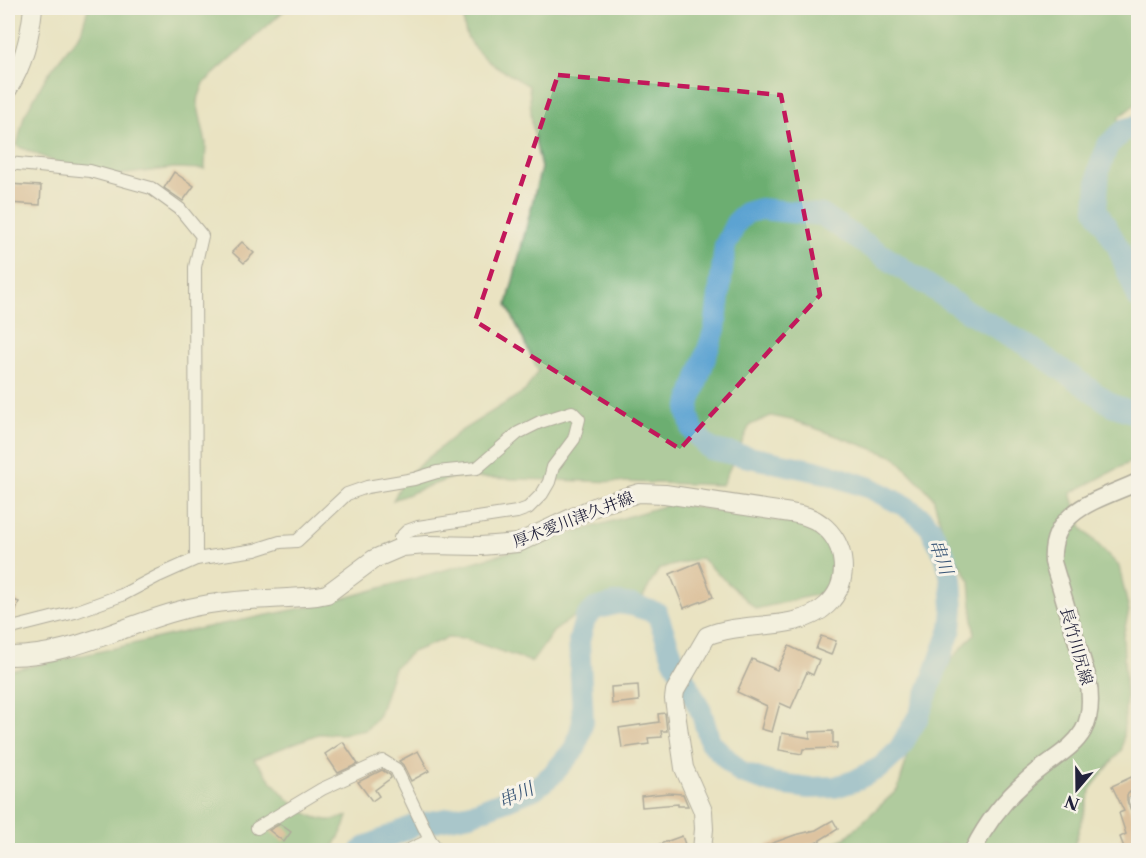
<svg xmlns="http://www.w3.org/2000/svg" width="1146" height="858" viewBox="0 0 1146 858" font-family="'Libre Caslon Text','Noto Serif JP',serif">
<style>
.forest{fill:#6cae71;stroke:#476856;stroke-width:1.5}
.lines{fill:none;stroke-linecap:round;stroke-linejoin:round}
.river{stroke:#5ca3d2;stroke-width:22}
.building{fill:#cf9c76}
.street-casing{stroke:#68666a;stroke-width:14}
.secondary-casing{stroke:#68666a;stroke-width:19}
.primary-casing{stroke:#68666a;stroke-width:20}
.street{stroke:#fff;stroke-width:12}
.secondary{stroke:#fff;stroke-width:16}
.primary{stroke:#fff;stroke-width:18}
.marked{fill:none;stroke:#c2185b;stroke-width:4.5;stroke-dasharray:12 8;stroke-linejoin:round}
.labels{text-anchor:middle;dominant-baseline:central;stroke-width:6;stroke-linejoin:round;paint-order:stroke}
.street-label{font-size:16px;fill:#22223b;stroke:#f7f3e8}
.water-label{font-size:18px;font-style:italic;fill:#395677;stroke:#f7f3e8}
</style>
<rect width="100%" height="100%" fill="#f7f3e8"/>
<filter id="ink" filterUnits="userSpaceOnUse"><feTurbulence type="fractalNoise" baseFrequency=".0167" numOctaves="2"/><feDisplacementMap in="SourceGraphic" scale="12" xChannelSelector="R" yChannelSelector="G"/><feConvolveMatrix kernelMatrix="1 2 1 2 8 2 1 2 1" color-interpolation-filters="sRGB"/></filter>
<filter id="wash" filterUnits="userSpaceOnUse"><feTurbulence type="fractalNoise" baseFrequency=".008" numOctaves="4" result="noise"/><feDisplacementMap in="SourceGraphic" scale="24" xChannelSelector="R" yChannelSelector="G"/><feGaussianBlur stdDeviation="1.35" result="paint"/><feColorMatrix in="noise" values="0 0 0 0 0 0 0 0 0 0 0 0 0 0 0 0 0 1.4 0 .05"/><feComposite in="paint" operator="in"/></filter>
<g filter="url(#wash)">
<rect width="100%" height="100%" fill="#eae3c2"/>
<!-- forest -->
<g class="forest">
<polygon points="88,8 287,8 204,83 197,102 206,143 205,169 174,168 112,176 69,168 17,146 24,116 46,77 81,32"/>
<path d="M466 8H1138V102L1118 118 1130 131 1138 133V253L1132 263 1138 269V458L1071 493 1082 528 1119 566 1129 611 1123 636 1126 699 1122 749 1092 787 1074 846 1076 850H957L942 844 934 850H817L845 838 898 789 913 737 952 659 974 634 970 581 945 539 933 497 895 457 795 421 771 416 750 425 722 485 453 477 393 500 405 477 459 432 525 391 538 371 507 305 541 168 532 125 529 86C500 68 453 48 466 8Z"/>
<path d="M673 503 807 526 828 546 836 575 819 594 756 609 701 558 659 569 637 607 580 612 553 632 532 662 465 639 447 638 412 652 394 668 379 715 366 730 342 734H318L254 759C272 781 297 819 329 820 335 820 343 817 348 816L345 826 332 850H8V671L102 651 192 630 323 604 509 552Z"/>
</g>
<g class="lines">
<!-- river -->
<g class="river">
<polyline points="1138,126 1126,129 1108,145 1099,169 1096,209 1118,247 1138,298"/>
<polyline points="362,850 368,846 415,825 471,814 534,789 552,775 576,747 583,721 579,641 585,619 595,609 618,603 632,605 657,613 673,658 701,711 710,742 741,773 772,783 809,788 835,787 854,781 881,767 898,751 919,715 951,629 953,608 951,579 946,558 930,527 919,516 905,506 870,488 826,473 710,449 693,431 688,413 690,401 715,329 725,246 736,223 746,213 760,209 822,215 965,310 1027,345 1112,405 1138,414"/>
</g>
</g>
<g id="blocks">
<!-- building -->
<g class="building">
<polygon points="174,172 194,186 183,201 164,188"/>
<polygon points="8,184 41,186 40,205 8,203"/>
<polygon points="242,242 254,253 244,263 232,252"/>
<polygon points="699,562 713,597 684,608 670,574"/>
<polygon points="8,598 19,602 13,619 8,621"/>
<polygon points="821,636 836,641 831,655 816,649"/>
<polygon points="789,646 819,660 813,675 807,672 791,708 780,703 772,732 761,729 767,706 737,692 752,659 777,670"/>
<polygon points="638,685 639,701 612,704 611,687"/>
<polygon points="665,713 667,731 661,731 662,737 648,738 649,744 622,748 619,728 659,722 658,714"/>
<polygon points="833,731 833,743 837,743 837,748 803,749 802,754 779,750 782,733 810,738 810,732"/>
<polygon points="343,742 358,764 338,773 325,754"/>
<polygon points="418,751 429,771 411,781 403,765 399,761"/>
<polygon points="382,770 390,775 391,778 375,790 379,796 372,801 358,782"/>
<polygon points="1138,774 1138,789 1130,792 1127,795 1127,801 1138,827 1138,850 1125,850 1120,837 1126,834 1119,813 1124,811 1112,786"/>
<polygon points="668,793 683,794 688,806 678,806 678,804 642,807 641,796"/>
<polygon points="833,820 838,829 820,840 820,841 800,848 801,850 756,850 756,849 795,835 816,830"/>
<polygon points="280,824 291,832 284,842 269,830"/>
<polygon points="682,836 687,850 647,850 646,849"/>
</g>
</g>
</g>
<g filter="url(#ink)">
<use href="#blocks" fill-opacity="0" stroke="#68666a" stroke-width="1.5"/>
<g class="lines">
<defs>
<g id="street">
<polyline points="8,163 90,171 151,188 180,209 202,236 195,267 196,559"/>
<polyline points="8,629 75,612 122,595 158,576 196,559 255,550 280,542 297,541 347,494 367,487 414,479 437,472 477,468 518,433 540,422 572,412 579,419 574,439 553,467 549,482 542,494 528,508 517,512 418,527 407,531 400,538 402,547"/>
<polyline points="1138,799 1135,801 1138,809"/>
<polyline points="257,828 322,789 383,761 396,769 430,840 438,850"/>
<polyline points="409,850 430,840"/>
</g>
<path id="secondary" d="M973 850C986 824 1004 800 1026 781 1064 746 1099 744 1088 679L1053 562C1049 510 1099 500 1138 482"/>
<g id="primary">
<path d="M8 89C24 64 30 37 33 8"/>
<path d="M8 656C71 657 129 622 189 608 231 598 275 600 317 596L327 594 374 559 402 547 427 545 481 546 518 543 599 505 639 493 665 494 791 513C802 515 812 517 821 524 847 543 851 583 827 605 797 633 743 620 707 636L675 691 674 699 684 768 703 811 704 829 702 850"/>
</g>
</defs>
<!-- street casing -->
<use href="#street" class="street-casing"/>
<!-- secondary casing -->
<use href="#secondary" class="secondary-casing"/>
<!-- primary casing -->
<use href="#primary" class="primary-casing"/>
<!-- street -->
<use href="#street" class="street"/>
<!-- secondary -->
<use href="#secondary" class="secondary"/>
<!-- primary -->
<use href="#primary" class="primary"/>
</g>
</g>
<!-- marked area -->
<path d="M0 0H1146V858H0ZM558 75 781 95 820 295 680 449 475 321Z" fill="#eae3c2" fill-opacity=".55" fill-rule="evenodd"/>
<path class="marked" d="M558 75 781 95 820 295 680 449 475 321Z"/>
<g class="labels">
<!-- street labels -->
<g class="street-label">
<text transform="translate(573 519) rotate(-21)">厚木愛川津久井線</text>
<text transform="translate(1077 646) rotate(74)">長竹川尻線</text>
</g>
<!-- water labels -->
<g class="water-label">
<text transform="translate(941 557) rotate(70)">串川</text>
<text transform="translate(516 795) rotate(-24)">串川</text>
</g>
</g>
<!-- margin -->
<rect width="1146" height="858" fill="none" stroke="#f7f3e8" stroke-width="30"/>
<!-- north arrow -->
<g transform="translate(1077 789) rotate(200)" stroke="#f7f3e8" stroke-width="4.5" paint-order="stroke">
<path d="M0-4.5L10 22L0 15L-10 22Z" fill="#22223b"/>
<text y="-9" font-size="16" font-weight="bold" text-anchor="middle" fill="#22223b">N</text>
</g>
</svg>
